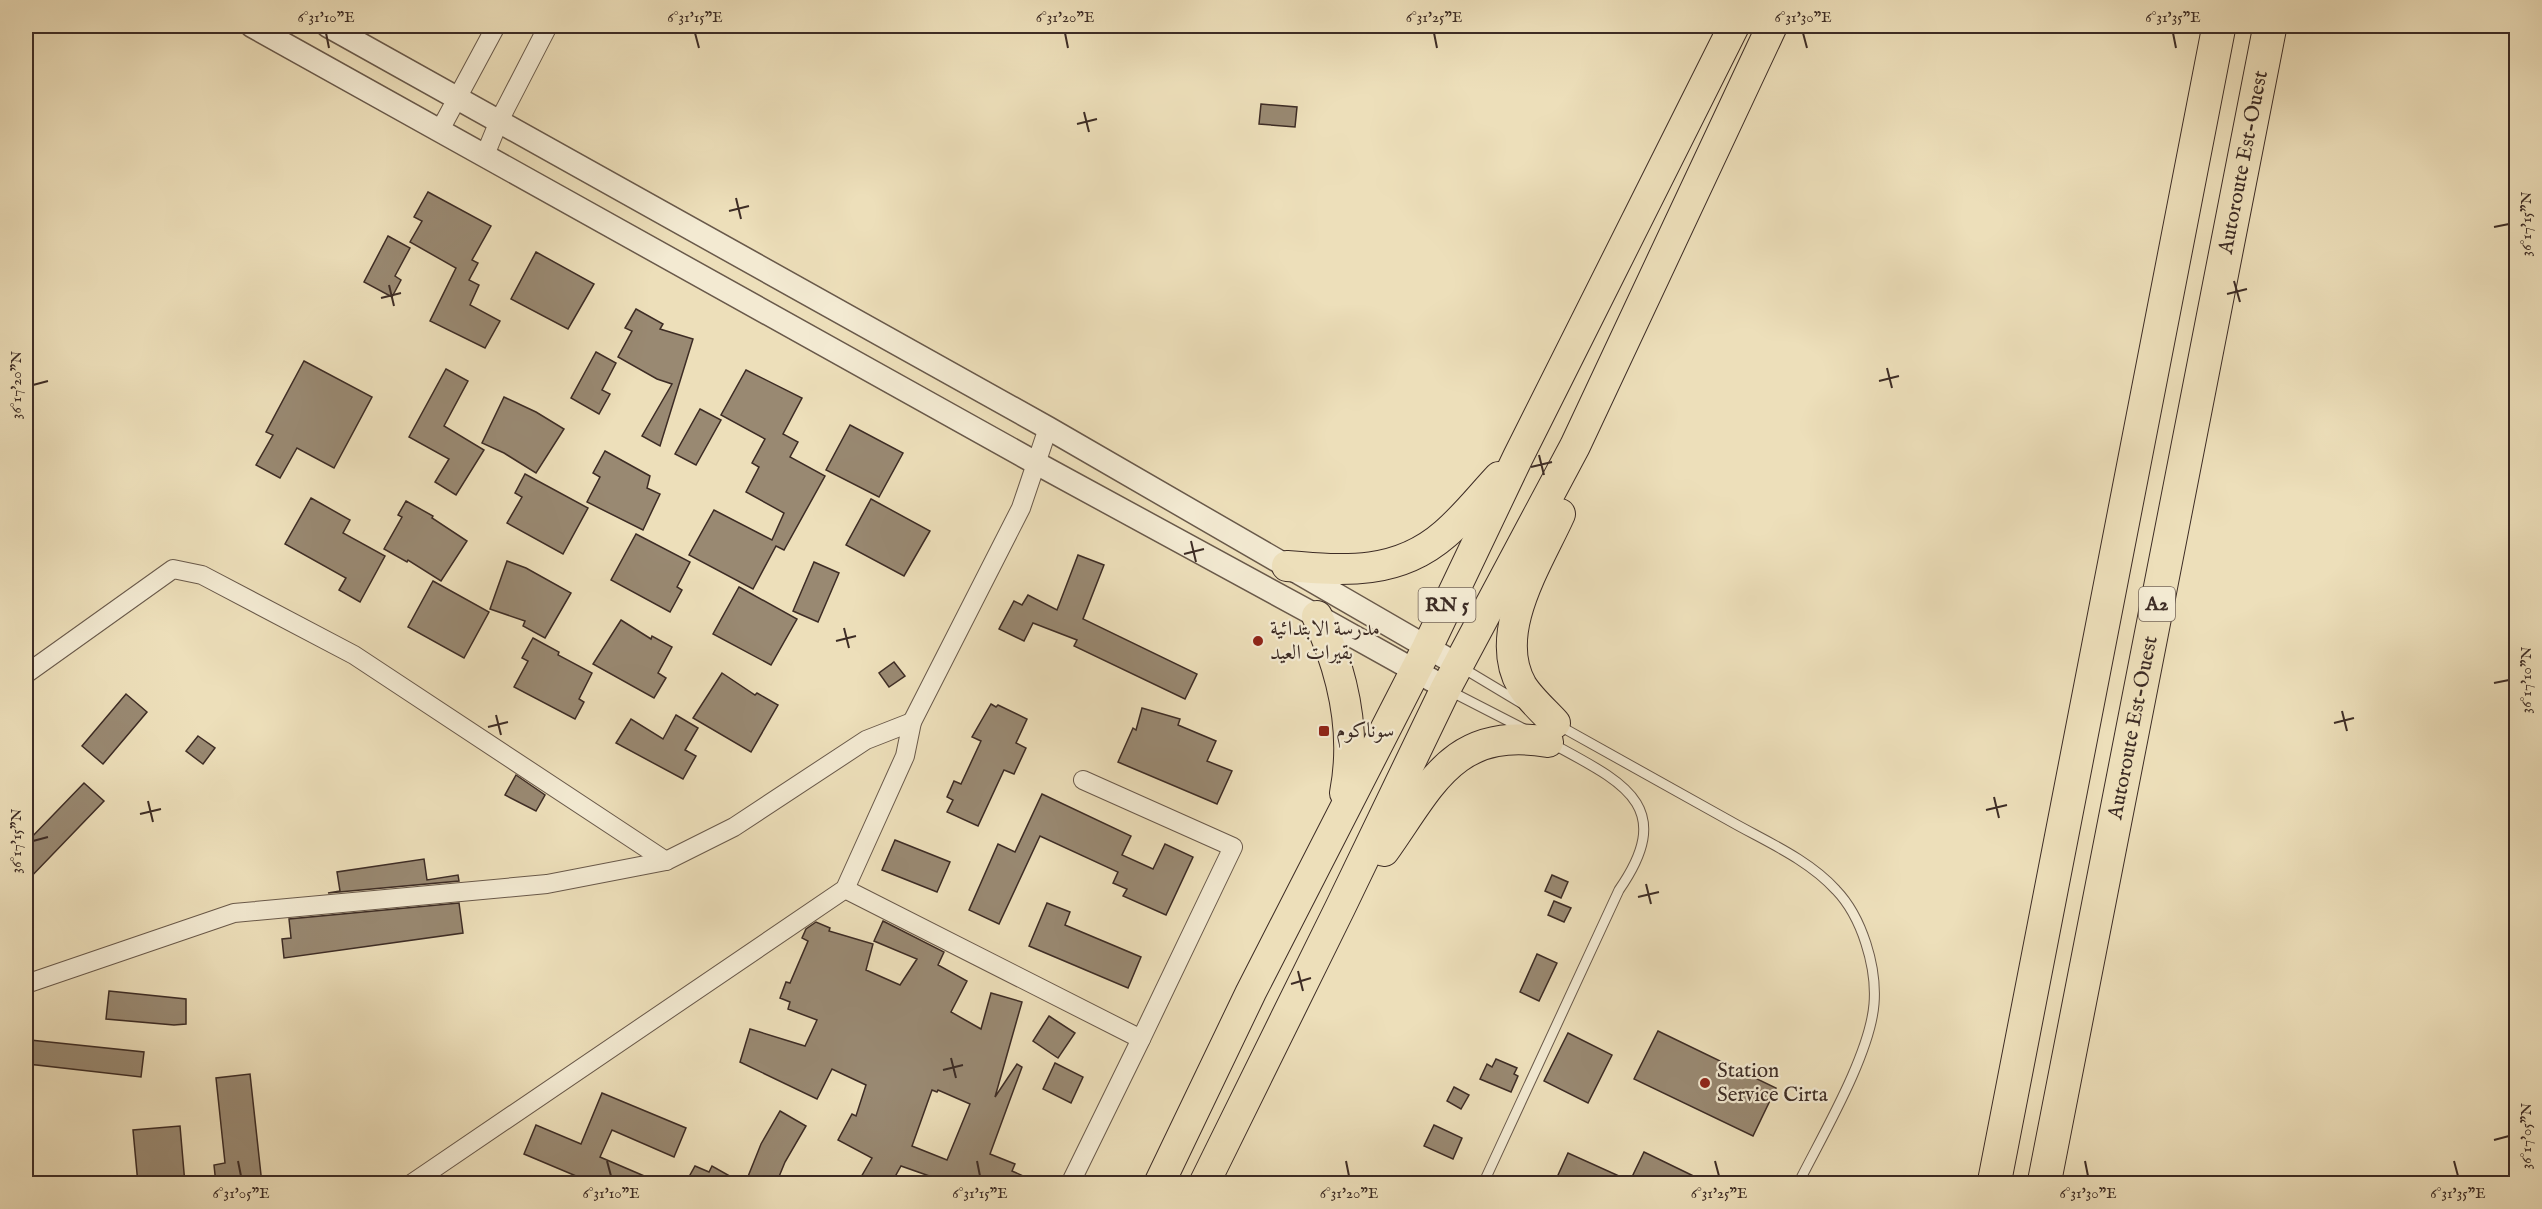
<svg xmlns="http://www.w3.org/2000/svg" width="2542" height="1209" viewBox="0 0 2542 1209" font-family="'IM FELL English',Amiri,serif">
<style>
.building{fill:#998972;stroke:#3d2c25;stroke-width:1.5;fill-rule:evenodd}
.lines{fill:none;stroke-linecap:round;stroke-linejoin:round}
.service-casing{stroke:#69594a;stroke-width:11}
.minor-casing{stroke:#69594a;stroke-width:20}
.tertiary-casing{stroke:#69594a;stroke-width:25}
.trunk-casing{stroke:#3d2c25;stroke-width:32}
.motorway-casing{stroke:#3d2c25;stroke-width:35}
.service{stroke:#f3ead2;stroke-width:9}
.minor{stroke:#f3ead2;stroke-width:18}
.tertiary{stroke:#f3ead2;stroke-width:22}
.trunk{stroke:#eddfba;stroke-width:30}
.motorway{stroke:#eddfba;stroke-width:33}
.ticks{fill:none;stroke:#3d2c25;stroke-width:2}
.poi-dot{fill:#8f2418;stroke:#f3ead2;stroke-width:2}
.labels{text-anchor:middle;dominant-baseline:central;stroke-width:4.5;stroke-linejoin:round;paint-order:stroke}
.shield{fill:#f3ead2;stroke:#746559;stroke-width:1.5}
.shield-label{font-size:20px;font-weight:bold;fill:#3d2c25}
.street-label{font-size:21px;fill:#3d2c25;stroke:#f3ead2}
.poi-label{font-size:21px;fill:#3d2c25;stroke:#f3ead2;text-anchor:start}
.neatline{fill:none;stroke:#3d2c25;stroke-width:2}
.ticks-label{font-size:15px;text-anchor:middle;fill:#3d2c25}
</style>
<rect width="100%" height="100%" fill="#eddfba"/>
<filter id="stains"><feTurbulence type="fractalNoise" baseFrequency=".00333" numOctaves="4"/><feColorMatrix values="0 0 0 0 .2 0 0 0 0 .09 0 0 0 0 .02 0 0 0 .5 -.17"/></filter>
<radialGradient id="worn" r=".72"><stop offset=".6" stop-color="#630" stop-opacity="0"/><stop offset="1" stop-color="#630" stop-opacity=".3"/></radialGradient>
<!-- building -->
<g class="building">
<polygon points="1261,104 1297,107 1295,127 1259,124"/>
<polygon points="428,192 491,226 472,260 478,263 469,280 479,285 470,305 500,321 485,348 430,321 456,268 410,242 422,221 414,217"/>
<polygon points="388,236 410,248 395,276 401,280 392,297 364,282"/>
<polygon points="536,252 594,284 568,329 511,299"/>
<polygon points="636,309 663,324 660,329 693,339 660,446 642,436 672,384 657,379 618,357 632,331 625,328"/>
<polygon points="596,352 616,363 602,390 610,394 599,414 571,398"/>
<polygon points="304,361 372,397 334,468 297,448 280,478 256,465 273,435 266,432"/>
<polygon points="446,369 468,381 444,426 484,450 456,495 435,482 449,459 409,437"/>
<polygon points="746,370 802,398 783,434 798,442 790,457 825,476 784,550 776,546 753,589 689,555 714,510 772,540 784,513 746,492 759,467 752,463 765,439 721,415"/>
<polygon points="504,397 536,412 564,429 536,473 504,453 482,443"/>
<polygon points="700,409 721,420 696,465 675,454"/>
<polygon points="850,425 903,453 879,497 826,470"/>
<polygon points="605,451 650,476 647,488 660,494 643,530 587,502 600,477 593,473"/>
<polygon points="525,474 588,508 563,554 507,523 522,497 515,493"/>
<polygon points="311,498 350,520 343,533 385,556 360,602 339,590 346,578 285,544"/>
<polygon points="871,499 930,531 904,576 846,545"/>
<polygon points="406,501 433,516 432,518 467,541 441,581 408,560 407,562 384,549 402,517 398,515"/>
<polygon points="636,534 690,562 677,587 682,590 670,612 611,580"/>
<polygon points="1078,555 1104,565 1083,619 1197,674 1185,699 1074,646 1077,640 1033,623 1024,641 999,629 1014,601 1022,605 1028,595 1057,610"/>
<polygon points="507,561 526,568 571,593 545,638 523,626 525,621 490,609"/>
<polygon points="814,562 839,573 818,622 793,611"/>
<polygon points="433,581 489,612 464,658 408,627"/>
<polygon points="739,587 797,619 771,665 713,634"/>
<polygon points="621,620 651,639 652,636 672,647 658,673 666,678 654,698 593,664"/>
<polygon points="533,638 559,652 558,655 592,673 579,699 584,702 575,719 514,687 528,661 522,658"/>
<polygon points="894,662 905,676 889,687 879,673"/>
<polygon points="722,673 755,695 757,693 778,705 751,752 693,718"/>
<polygon points="126,694 147,712 103,764 82,746"/>
<polygon points="991,704 996,707 998,705 1027,719 1016,743 1026,748 1014,774 1004,770 978,826 947,812 953,800 947,797 954,781 961,784 981,741 972,737"/>
<polygon points="1142,708 1180,719 1178,725 1216,741 1207,761 1232,771 1217,804 1118,762 1133,728 1136,730"/>
<polygon points="676,715 698,728 685,750 696,756 683,779 616,743 631,719 663,739"/>
<polygon points="198,736 215,748 203,764 186,751"/>
<polygon points="516,775 545,795 536,811 505,795"/>
<polygon points="84,783 104,801 26,882 26,843"/>
<polygon points="1042,794 1131,836 1122,855 1153,869 1165,844 1193,857 1166,915 1123,896 1127,889 1113,883 1118,872 1040,836 999,924 969,910 998,844 1015,852"/>
<polygon points="895,840 950,862 937,892 882,870"/>
<polygon points="424,859 427,880 458,875 459,881 328,893 340,891 337,872"/>
<polygon points="1552,875 1568,882 1561,898 1545,891"/>
<polygon points="1554,901 1571,908 1564,922 1548,915"/>
<polygon points="459,903 463,933 284,958 282,939 291,938 289,919"/>
<polygon points="1047,903 1070,912 1065,925 1141,957 1128,988 1029,946"/>
<path d="M883 921 944 952 938 965 967 981 951 1012 981 1029 991 993 1022 1002 995 1097 1017 1064 1022 1067 990 1154 1015 1164 1012 1171 1041 1184H932L935 1178 901 1166 891 1184H857L872 1158 838 1140 852 1114 856 1116 866 1085 832 1069 817 1099 740 1062 750 1029 805 1046 817 1020 788 1009 790 1002 780 998 786 982 790 983 808 941 802 938 806 929 816 922 830 928 829 931 873 944 866 970 900 985 917 959 874 941ZM932 1090 937 1092 938 1090 970 1104 947 1160 912 1146Z"/>
<polygon points="1537,954 1557,963 1539,1001 1520,992"/>
<polygon points="109,991 186,999 186,1024 174,1025 106,1019"/>
<polygon points="1049,1016 1075,1033 1058,1058 1033,1041"/>
<polygon points="1658,1031 1776,1088 1753,1136 1634,1079"/>
<polygon points="1568,1033 1612,1055 1588,1103 1544,1081"/>
<polygon points="30,1040 144,1052 141,1077 28,1064"/>
<polygon points="1496,1059 1517,1068 1514,1074 1518,1076 1511,1092 1480,1079 1487,1064 1492,1067"/>
<polygon points="1055,1063 1083,1077 1071,1103 1043,1089"/>
<polygon points="250,1074 262,1184 216,1184 214,1165 225,1163 216,1078"/>
<polygon points="1454,1087 1469,1095 1461,1109 1447,1101"/>
<polygon points="602,1093 686,1128 674,1157 612,1130 600,1157 663,1184 595,1184 524,1154 536,1125 581,1144"/>
<polygon points="780,1111 806,1126 785,1162 776,1184 745,1184 761,1144"/>
<polygon points="1434,1125 1462,1138 1453,1159 1424,1146"/>
<polygon points="180,1126 185,1184 138,1184 133,1130"/>
<polygon points="1644,1152 1710,1184 1554,1184 1568,1153 1630,1181"/>
<polygon points="695,1166 709,1172 712,1166 744,1184 685,1184"/>
</g>
<g class="lines">
<defs>
<g id="service">
<polyline points="1461,667 1521,703"/>
<polyline points="1450,691 1526,730"/>
<path d="M1558 725C1615 757 1672 789 1730 821 1765 841 1808 859 1836 890 1862 917 1877 967 1874 1004 1870 1055 1822 1136 1798 1184"/>
<path d="M1483 1184 1619 890C1678 805 1622 782 1551 743"/>
</g>
<g id="minor">
<polyline points="440,130 496,26"/>
<polyline points="485,155 499,121 548,26"/>
<polyline points="26,674 173,569 202,575 354,655 666,861"/>
<polyline points="1083,780 1233,847 1141,1039"/>
<polyline points="845,889 1141,1039 1070,1184"/>
<polyline points="26,984 234,913 547,884 666,861 734,827 866,740 912,722"/>
<polyline points="411,1184 845,889 905,756 912,722 1021,508 1048,428"/>
</g>
<g id="tertiary">
<polyline points="252,26 1036,463 1317,616 1446,688"/>
<polyline points="328,26 1048,428 1458,665"/>
</g>
<g id="trunk">
<path d="M1287 566C1346 571 1398 575 1445 534 1465 517 1482 495 1499 477"/>
<path d="M1317 616C1343 672 1357 731 1345 793"/>
<path d="M1555 723C1545 712 1530 699 1522 686 1491 633 1538 563 1560 514"/>
<path d="M1384 851C1431 785 1453 726 1548 742"/>
<polyline points="1159,1184 1251,992 1427,648 1518,457 1734,26"/>
<polyline points="1204,1184 1340,908 1446,688 1575,446 1772,26"/>
</g>
<g id="motorway">
<polyline points="1994,1184 2219,26"/>
<path id="s1" d="M2044 1184 2270 26"/>
</g>
</defs>
<!-- service casing -->
<use href="#service" class="service-casing"/>
<!-- minor casing -->
<use href="#minor" class="minor-casing"/>
<!-- tertiary casing -->
<use href="#tertiary" class="tertiary-casing"/>
<!-- trunk casing -->
<use href="#trunk" class="trunk-casing"/>
<!-- motorway casing -->
<use href="#motorway" class="motorway-casing"/>
<!-- service -->
<use href="#service" class="service"/>
<!-- minor -->
<use href="#minor" class="minor"/>
<!-- tertiary -->
<use href="#tertiary" class="tertiary"/>
<!-- trunk -->
<use href="#trunk" class="trunk"/>
<!-- motorway -->
<use href="#motorway" class="motorway"/>
</g>
<!-- ticks -->
<path class="ticks" d="M326 33 329 48M695 33 699 48M1065 33 1068 48M1434 33 1437 48M1803 33 1807 48M2173 33 2176 48M1084 112 1089 132M1077 124 1097 119M736 198 741 219M729 211 749 206M2494 227 2509 224M2234 281 2240 302M389 285 394 306M2227 294 2247 289M381 298 401 293M1887 368 1892 388M1879 381 1899 376M33 385 48 381M1539 455 1544 475M1531 467 1552 462M1191 541 1196 562M1184 554 1204 549M844 628 849 648M836 641 856 636M2494 683 2509 680M2342 711 2347 731M496 715 501 735M2334 723 2354 718M488 727 508 722M1994 797 1999 818M148 801 153 822M1986 810 2007 805M140 814 161 809M33 841 48 837M1646 884 1651 904M1638 897 1659 892M1298 971 1303 991M1291 984 1311 978M951 1058 956 1078M943 1070 963 1065M2494 1140 2509 1136M238 1161 241 1176M607 1161 611 1176M977 1161 980 1176M1346 1161 1349 1176M1715 1161 1719 1176M2085 1161 2088 1176M2454 1161 2458 1176"/>
<!-- markers -->
<g class="poi-dot">
<circle cx="1258" cy="641" r="6"/>
<rect x="1318" y="725" width="12" height="12" rx="3"/>
<circle cx="1705" cy="1083" r="6"/>
</g>
<g class="labels">
<!-- shield labels -->
<g class="shield">
<rect x="2139" y="587" width="36" height="34" rx="4.5"/>
<rect x="1418.5" y="588" width="57" height="34" rx="4.5"/>
</g>
<g class="shield-label">
<text x="2157" y="604">A2</text>
<text x="1447" y="605">RN 5</text>
</g>
<!-- street labels -->
<g class="street-label">
<text stroke="none"><textPath href="#s1" startOffset="1041">Autoroute Est-Ouest</textPath></text>
<text stroke="none"><textPath href="#s1" startOffset="465">Autoroute Est-Ouest</textPath></text>
</g>
<!-- poi labels -->
<g class="poi-label">
<text x="1270" y="629">مدرسة الابتدائية<tspan x="1270" dy="24">بقيرات العيد</tspan></text>
<text x="1336" y="731">سوناكوم</text>
<text x="1717" y="1071">Station<tspan x="1717" dy="24">Service Cirta</tspan></text>
</g>
</g>
<!-- margin -->
<rect width="2542" height="1209" fill="none" stroke="#eddfba" stroke-width="66"/>
<rect x="33" y="33" width="2476" height="1143" class="neatline"/>
<g class="ticks-label">
<text x="326" y="22">6°31'10"E</text>
<text x="695" y="22">6°31'15"E</text>
<text x="1065" y="22">6°31'20"E</text>
<text x="1434" y="22">6°31'25"E</text>
<text x="1803" y="22">6°31'30"E</text>
<text x="2173" y="22">6°31'35"E</text>
<text transform="translate(2526 224) rotate(-90)" y="5">36°17'15"N</text>
<text transform="translate(16 385) rotate(-90)" y="5">36°17'20"N</text>
<text transform="translate(2526 680) rotate(-90)" y="5">36°17'10"N</text>
<text transform="translate(16 841) rotate(-90)" y="5">36°17'15"N</text>
<text transform="translate(2526 1136) rotate(-90)" y="5">36°17'05"N</text>
<text x="241" y="1198">6°31'05"E</text>
<text x="611" y="1198">6°31'10"E</text>
<text x="980" y="1198">6°31'15"E</text>
<text x="1349" y="1198">6°31'20"E</text>
<text x="1719" y="1198">6°31'25"E</text>
<text x="2088" y="1198">6°31'30"E</text>
<text x="2458" y="1198">6°31'35"E</text>
</g>
<rect width="100%" height="100%" filter="url(#stains)"/>
<rect width="100%" height="100%" fill="url(#worn)"/>
</svg>
